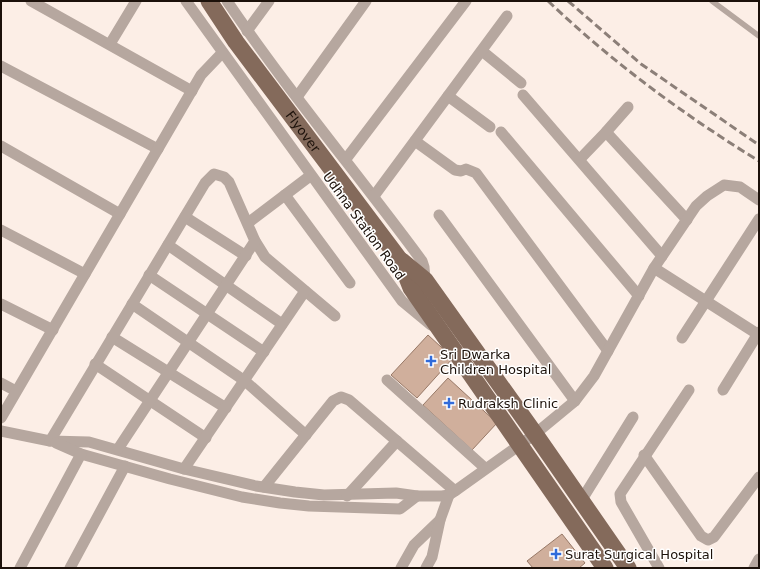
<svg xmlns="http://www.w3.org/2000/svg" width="760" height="569" viewBox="0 0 760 569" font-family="'DejaVu Sans',sans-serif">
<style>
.building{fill:#d0af9c;stroke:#987967}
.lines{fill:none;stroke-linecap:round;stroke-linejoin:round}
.service{stroke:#b6a79f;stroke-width:5.5}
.minor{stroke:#b6a79f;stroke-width:11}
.primary{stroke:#846a5b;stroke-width:17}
.rail{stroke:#8c7f78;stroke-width:3;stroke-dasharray:8 4;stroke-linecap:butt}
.poi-dot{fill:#316bda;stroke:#fff;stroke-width:1.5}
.labels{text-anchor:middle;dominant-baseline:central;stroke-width:3;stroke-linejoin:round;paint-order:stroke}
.street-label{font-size:13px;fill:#1c110a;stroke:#fff}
.poi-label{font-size:13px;fill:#1c110a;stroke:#fff;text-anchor:start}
</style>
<rect width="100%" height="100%" fill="#fceee6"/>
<!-- building -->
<g class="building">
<polygon points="428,335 453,358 417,398 391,375"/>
<polygon points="448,378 497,423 472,450 423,405"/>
<polygon points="562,534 585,563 579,568 533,568 527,561"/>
</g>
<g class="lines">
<!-- service -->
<polyline class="service" points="712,1 759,36"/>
<!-- minor -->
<g class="minor">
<polyline points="31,1 192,91"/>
<polyline points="186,1 402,301 431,325"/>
<path d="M227 1C288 91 358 174 422 261L424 267 425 280"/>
<polyline points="247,31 269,1"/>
<polyline points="110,44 136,1"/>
<polyline points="482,51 521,83"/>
<polyline points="1,66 158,149"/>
<polyline points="523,95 662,256"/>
<polyline points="448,96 490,127"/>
<polyline points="297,97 366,1"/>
<polyline points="501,132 639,296"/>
<polyline points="606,132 687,220"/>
<polyline points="415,141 455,170 461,171 466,169 476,173 608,351"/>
<polyline points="1,146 120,214"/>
<polyline points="346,159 466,1"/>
<polyline points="580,159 606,132 628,107"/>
<polyline points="285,195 350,283"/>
<polyline points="374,196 507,16"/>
<polyline points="439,215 575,401"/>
<polyline points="185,217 246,256"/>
<polyline points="248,223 310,176"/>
<polyline points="1,230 85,274"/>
<polyline points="168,245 282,324"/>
<polyline points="654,268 759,335"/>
<polyline points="149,275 264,352"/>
<polyline points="1,304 53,330"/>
<polyline points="132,304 245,381 306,435"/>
<polyline points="112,337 226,408"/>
<polyline points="682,338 759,219"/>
<polyline points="95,364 206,438"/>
<polyline points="387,380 485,468"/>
<polyline points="1,383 16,391"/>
<polyline points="723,390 759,332"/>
<polyline points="1,418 201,75 222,53"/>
<polyline points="1,431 50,441 89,442 184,469 256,486 295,492 324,495 396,493 417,496 442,496 449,495 455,491 535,434 575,401 594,376 654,268 696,206 707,196 724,185 740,187 759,200"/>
<polyline points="50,441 205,183 214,174 224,177 229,182 255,241 265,257 335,316"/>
<polyline points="56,443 81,454 170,479 242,497 280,503 309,506 400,509 417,496"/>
<polyline points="118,449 255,241"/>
<polyline points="644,455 701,536 708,540 714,537 759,477"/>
<polyline points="184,469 305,291"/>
<polyline points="264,487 333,401 341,397 349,400 455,491"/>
<polyline points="347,496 397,441"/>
<polyline points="581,501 633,417"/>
<polyline points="20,568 81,454"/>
<polyline points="70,568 125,466"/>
<polyline points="401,568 414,545 440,520"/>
<polyline points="426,568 432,557 440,520 449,495"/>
<polyline points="659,568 621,502 620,494 689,390"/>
<polyline points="754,568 759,559"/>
</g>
<!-- primary -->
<g class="primary">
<path id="s1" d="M209 1 236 42 400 260 411 288 605 568"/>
<polyline points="402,261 425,280 535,434 628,568"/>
</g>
<!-- rail -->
<g class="rail">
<path d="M548 1C612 62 684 115 759 161"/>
<polyline points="568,1 641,64 759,145"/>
</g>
</g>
<!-- markers -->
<g class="poi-dot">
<path d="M429 355h4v4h4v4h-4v4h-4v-4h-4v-4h4z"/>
<path d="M447 397h4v4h4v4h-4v4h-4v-4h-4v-4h4z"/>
<path d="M554 548h4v4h4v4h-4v4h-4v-4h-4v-4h4z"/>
</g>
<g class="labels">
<!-- street labels -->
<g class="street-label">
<text stroke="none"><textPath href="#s1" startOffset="161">Flyover</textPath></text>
<text transform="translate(364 226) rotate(54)">Udhna Station Road</text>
</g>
<!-- poi labels -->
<g class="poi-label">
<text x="440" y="354">Sri Dwarka<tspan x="440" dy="15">Children Hospital</tspan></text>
<text x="458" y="403">Rudraksh Clinic</text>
<text x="565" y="554">Surat Surgical Hospital</text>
</g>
</g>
<!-- border -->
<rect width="760" height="569" fill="none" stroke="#1c110a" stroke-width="4"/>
</svg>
